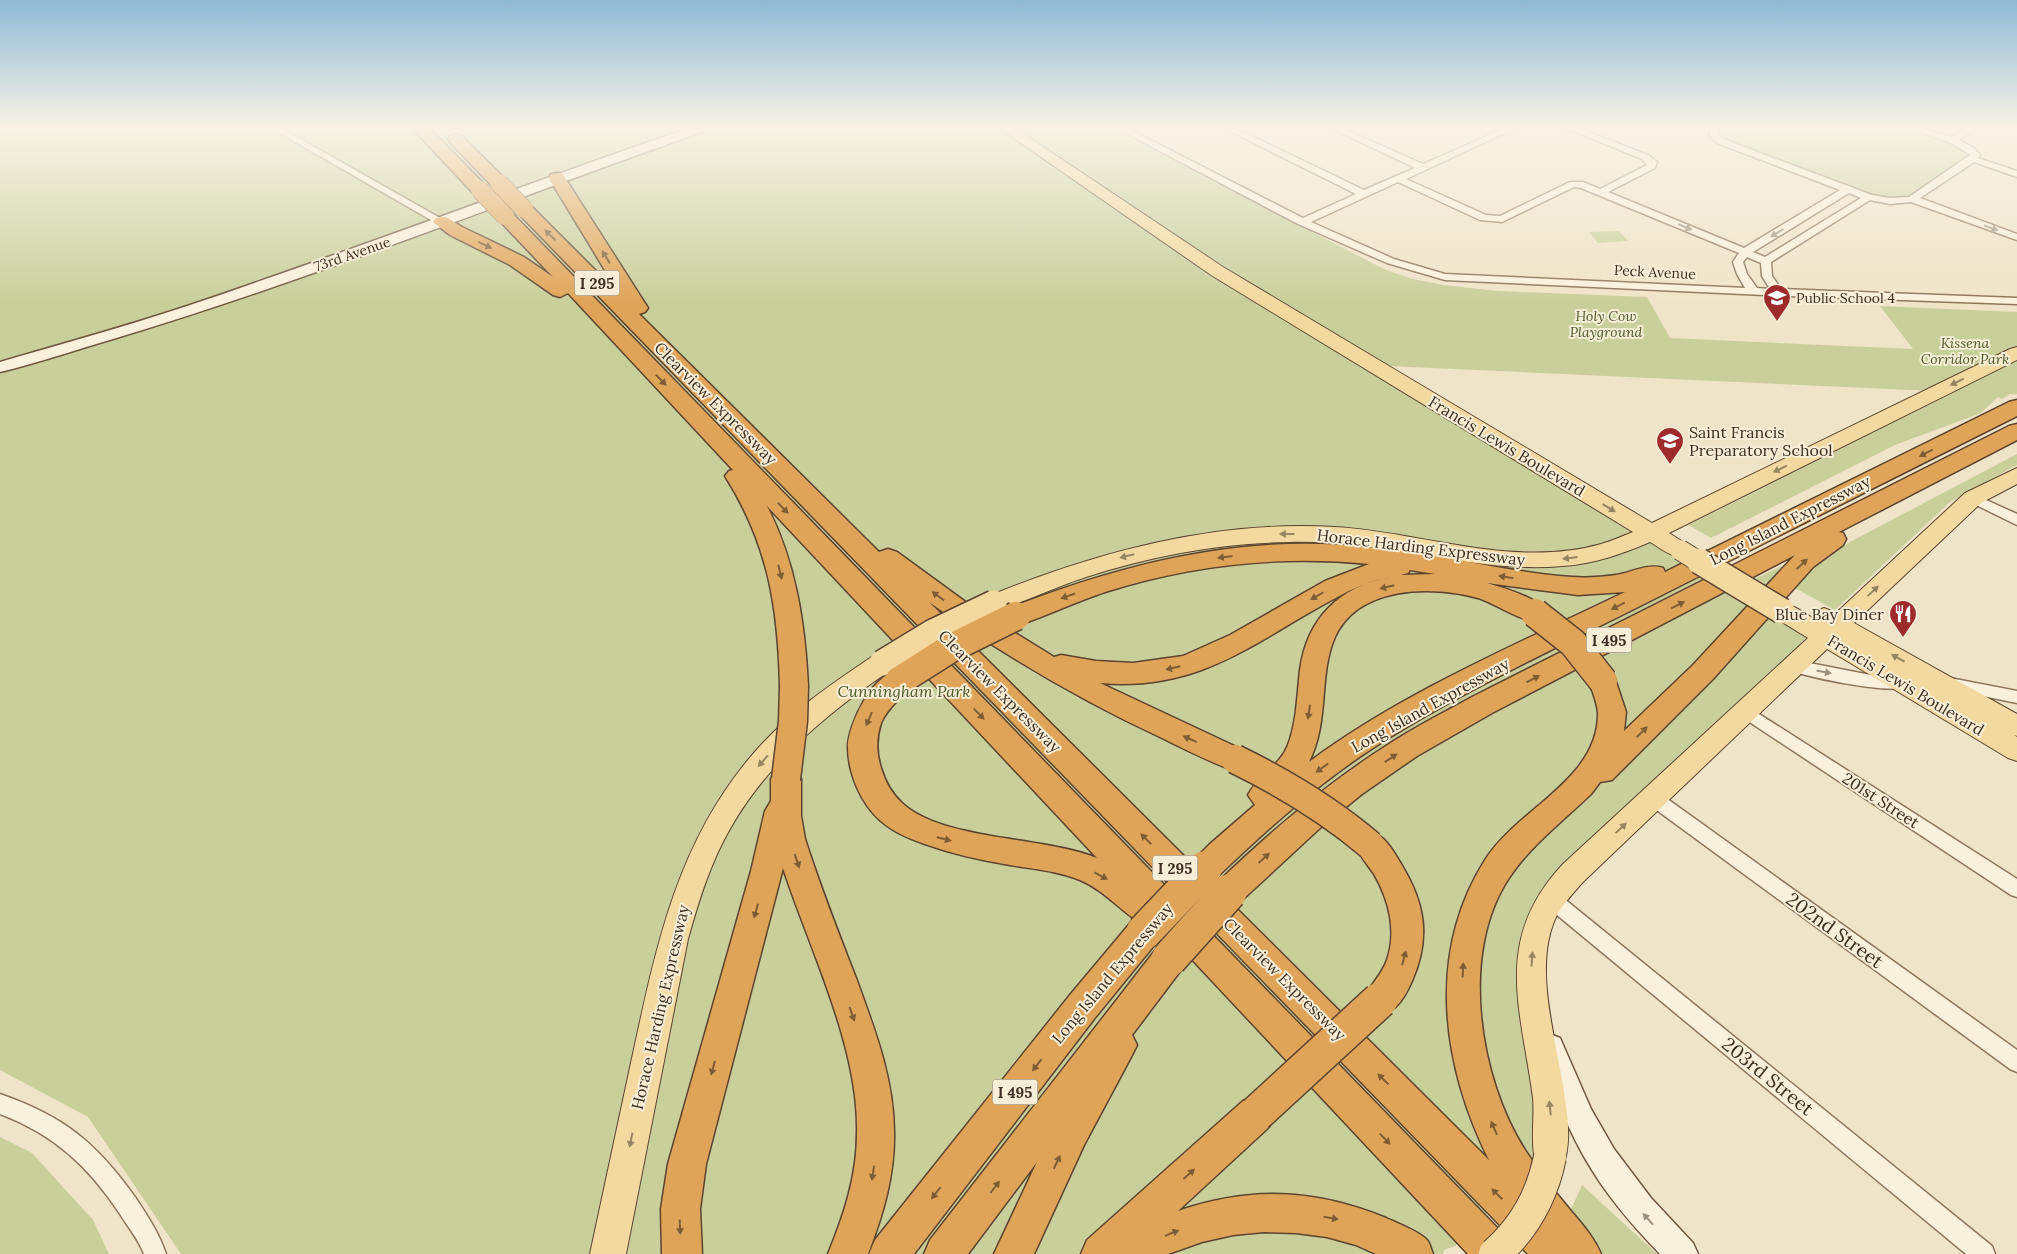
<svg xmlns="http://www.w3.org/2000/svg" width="2017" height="1254" viewBox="0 0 2017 1254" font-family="Lora,serif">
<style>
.green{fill:#c9cf9b}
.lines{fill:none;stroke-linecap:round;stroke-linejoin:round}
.street-casing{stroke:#8d765c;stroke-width:3}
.secondary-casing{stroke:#6f573f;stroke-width:3}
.primary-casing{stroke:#5b4430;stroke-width:2}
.highway-casing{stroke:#5b4430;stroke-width:3}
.street{fill:#faf1dc;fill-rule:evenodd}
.secondary{fill:#faf1dc;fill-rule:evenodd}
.primary{fill:#f3d9a0;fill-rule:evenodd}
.highway{fill:#e0a458;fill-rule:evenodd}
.primary-bridge-far2-casing{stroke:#5b4430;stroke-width:22;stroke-linecap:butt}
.primary-bridge-far1-casing{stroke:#5b4430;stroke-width:28;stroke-linecap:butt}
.primary-bridge-casing{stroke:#5b4430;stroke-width:34;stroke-linecap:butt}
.highway-bridge-far2-casing{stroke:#5b4430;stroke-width:19;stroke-linecap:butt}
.highway-bridge-far1-casing{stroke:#5b4430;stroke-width:31;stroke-linecap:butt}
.highway-bridge-casing{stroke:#5b4430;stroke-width:38;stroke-linecap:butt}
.primary-bridge-far2{stroke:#f3d9a0;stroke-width:20}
.primary-bridge-far1{stroke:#f3d9a0;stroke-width:25}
.primary-bridge{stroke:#f3d9a0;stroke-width:32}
.highway-bridge-far2{stroke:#e0a458;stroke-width:18}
.highway-bridge-far1{stroke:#e0a458;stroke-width:28}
.highway-bridge{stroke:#e0a458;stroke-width:35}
.oneway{fill:#9c907e}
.oneway2{fill:#7e5d36}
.oneway3{fill:#988460}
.labels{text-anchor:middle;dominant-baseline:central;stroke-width:4;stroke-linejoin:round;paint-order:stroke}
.far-street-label{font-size:14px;fill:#3d2e20;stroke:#f7eed8}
.far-poi-label{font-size:14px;fill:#3d2e20;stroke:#f7eed8;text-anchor:start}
.far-park-label{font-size:14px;font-style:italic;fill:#4d5a26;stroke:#f7eed8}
.shield{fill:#f7eed8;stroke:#756857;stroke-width:1}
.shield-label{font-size:15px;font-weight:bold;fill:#3d2e20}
.street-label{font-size:16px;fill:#3d2e20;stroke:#f7eed8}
.poi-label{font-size:16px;fill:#3d2e20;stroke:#f7eed8;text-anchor:start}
.park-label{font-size:16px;font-style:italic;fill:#4d5a26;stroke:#f7eed8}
.near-street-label{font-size:19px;fill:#3d2e20;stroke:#f7eed8}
</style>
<rect width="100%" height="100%" fill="#f0e4c8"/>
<!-- green -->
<g class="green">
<polygon points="0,128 1110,128 1386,270 1413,279 1444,285 1498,291 1647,297 1670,338 1913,349 1880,306 2017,312 2017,394 2010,394 2002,399 1998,397 1981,413 1895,445 1711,538 1688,525 1955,392 1365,365 1732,589 1782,566 1781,575 1755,603 1808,636 1545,887 1541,1101 1532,1165 1569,1214 1582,1185 1657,1254 1601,1254 1566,1219 1514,1185 1455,1246 1444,1250 1443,1254 181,1254 88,1117 0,1070"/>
<polygon points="1724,128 1905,128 1962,147 1969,156 1906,198 1894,200 1883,198 1729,142 1719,135 1719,130"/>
<polygon points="1619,231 1628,241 1598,243 1589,232"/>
<polygon points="2017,454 2017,465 1950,502 1835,610 1795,588 1809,569 1850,542"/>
<polygon points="0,1137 32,1153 93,1220 109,1254 0,1254"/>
</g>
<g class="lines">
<defs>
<g id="street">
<polygon points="271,128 281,128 447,222 442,225 438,224"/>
<path d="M1116 128H1127L1303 218 1356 194 1224 128H1235L1364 190 1415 168 1331 128H1342L1423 164 1505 128H1516L1406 179 1486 215 1500 216 1570 182H1583L1600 189 1647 165 1642 159 1566 128H1578L1648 155 1657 162 1655 168 1608 192 1744 248 1840 190 1717 143 1709 135 1711 128H1722L1718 131V134L1723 139 1872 195 1890 198 1909 197 1970 155 1953 144 1910 128H1923L1951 137 1966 128H1976L1959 140 1974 148 1980 155 1978 158 2017 171V177L1974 162 1920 198 2017 234V240L1911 202 1890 204 1870 200 1771 262 1772 276 1781 289 2017 298V304L1787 296 1445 280 1387 263 1298 224ZM1398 182 1480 220 1502 222 1574 187 1581 188 1739 253 1733 262 1737 274 1745 288 1445 274 1394 259 1311 222ZM1849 193 1861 198 1765 257 1753 252ZM1747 257 1761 263 1762 276 1770 289 1757 288 1747 274 1743 262Z"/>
<polygon points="1973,494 2017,514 2017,525 1968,501 1966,498 1968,495"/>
<path d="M1794 660 1886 678 1903 677 1909 679 1911 683 1909 687C1887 694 1812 678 1789 670L1786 666 1789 662Z"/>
<polygon points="1950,678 2017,691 2017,703 1944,688 1942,684 1944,680"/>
<polygon points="1745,705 2017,879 2017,897 2011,895 1739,715 1737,711 1739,707"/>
<polygon points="1653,791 1659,793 2017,1050 2017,1072 2010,1069 1647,803 1644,798 1647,793"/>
<polygon points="1551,891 1557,893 1992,1246 1995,1254 1966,1254 1545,905 1542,899 1545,893"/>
<path d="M0 1094C63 1116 96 1142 135 1197 147 1215 159 1233 166 1254H144C139 1240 128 1227 120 1214 88 1166 55 1135 0 1114Z"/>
</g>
<g id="secondary">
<path d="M689 128H707L705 131C508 200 313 279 113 339 75 350 38 363 0 372V362C61 344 124 327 184 307 354 250 520 186 689 128Z"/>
<path d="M1550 1034 1560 1038 1591 1109 1614 1149 1651 1198 1693 1243 1698 1254H1660C1635 1228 1611 1201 1592 1170 1568 1132 1553 1089 1536 1048L1540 1038Z"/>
</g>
<g id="primary">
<path d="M999 128H1015L1223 267 1652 523 2010 349 2017 347V360L1669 533 1688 545 1691 550 1688 555C1673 560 1662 549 1650 542 1622 554 1594 564 1563 566 1471 574 1382 539 1289 542 1220 543 1152 556 1086 577 1055 587 1025 602 994 611L986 609 982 603 986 597C1097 552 1214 520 1335 527 1422 532 1514 569 1601 544 1612 541 1622 536 1633 532L1211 275Z"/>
<path d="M2017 468V484L1981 503 1854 623 2017 714V736L2014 735 2017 737V761L2008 758 1827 649 1583 882C1574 892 1564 903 1557 915 1530 969 1560 1049 1566 1106 1569 1126 1570 1150 1562 1169L1550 1174 1538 1169C1529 1147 1535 1121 1533 1098 1521 1008 1492 940 1563 864L1808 638 1774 617 1770 611 1774 605C1789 600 1800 611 1813 618L1816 611 1824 608 1836 613 1965 493Z"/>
<path d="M882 654 891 656 894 663 891 670C815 721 747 780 712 866 702 890 695 914 688 939L626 1254H590C604 1189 618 1123 632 1058 656 947 677 842 753 754 787 714 830 685 873 656Z"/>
</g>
<g id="highway">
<polygon points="412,128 429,128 486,186 488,190 486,194 474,194"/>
<polygon points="456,134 462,136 505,179 507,183 505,187 493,187 450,142 448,139 450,136"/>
<path d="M557 173 563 174 565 178 648 308 645 312 639 314 879 552 888 549 897 552 967 603 1054 657 1061 655 1096 661 1133 663 1183 656 1230 635 1325 581 1369 564C1281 555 1190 565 1105 592 1075 602 1046 616 1016 626L1007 623 1003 616 1007 609C1119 565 1236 535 1357 546 1425 551 1491 569 1559 576 1578 578 1597 578 1616 575 1631 573 1647 563 1663 568L1665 572 2009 402 2017 400V416C1895 477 1772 539 1650 601 1557 648 1461 691 1373 748 1316 785 1264 832 1215 879L1209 881 1215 887 1218 882C1270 832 1325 785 1386 746 1413 728 1443 713 1472 697L2009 426 2017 424V440L1839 532 1843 533 1846 539 1843 545 1813 567 1713 679 1612 780 1600 782 1591 794C1563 821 1530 846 1509 878 1459 953 1479 1078 1525 1150 1537 1169 1551 1187 1566 1205 1579 1221 1593 1235 1601 1254H1528L518 213 515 209 518 205 524 204 530 205 620 295 549 178 551 174ZM1795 555 1693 665 1624 731 1626 712 1613 673 1603 670 1593 673 1589 681C1592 691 1598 704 1598 714 1598 780 1517 809 1485 860 1426 954 1442 1065 1489 1160L1233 905 1240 902 1320 828 1362 794 1417 756 1492 713ZM1410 570 1435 574 1401 575 1408 573ZM1391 577C1340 586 1307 618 1300 670 1297 695 1297 721 1288 745 1280 766 1258 775 1248 795L1255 805 1210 844 1191 863 929 602C1002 654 1080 700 1162 738 1186 750 1210 762 1235 771L1245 767 1250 759 1245 751 1100 683C1204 692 1258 638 1343 594 1358 586 1374 580 1391 577ZM1487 583 1578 595 1625 592C1518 644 1405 691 1309 762 1330 720 1318 676 1335 637 1358 586 1432 585 1478 598 1498 604 1525 626 1544 620L1548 613C1539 598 1504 588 1487 583Z"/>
<path d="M505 211 511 212 1509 1240 1515 1254H1468L1155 920 1160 932 1156 943 1094 1019 914 1254H869L875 1240 1070 995 1132 921 1136 920C1117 907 1102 889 1080 880 1058 871 1033 869 1010 865 980 860 953 854 925 844 910 839 893 832 881 821 861 804 848 773 848 747 848 725 873 673 898 671 901 670 905 672 909 673L913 681C904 697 888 706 881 723 876 738 876 752 881 768 885 781 891 793 902 803 943 841 1043 836 1097 858L767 506C796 563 805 623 808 686L804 694 794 697 784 694 780 686C778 606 768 544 725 476L729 471 733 470 568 293 560 297 553 295 510 265 450 235 433 222 436 218 442 217 448 218 462 227 524 257 553 277 499 220 496 216 499 212Z"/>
<path d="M786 767 796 770 801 779V816L805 839C820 886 838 932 856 978 874 1028 894 1078 894 1132 895 1175 883 1215 868 1254H828C844 1215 857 1176 857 1133 859 1047 810 950 783 868L706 1164 700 1209 702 1254H662L661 1209 668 1164 751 871 765 811 771 801V779L776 770Z"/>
<path d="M1370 831C1386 837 1392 849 1401 864 1425 903 1431 938 1412 981 1405 997 1397 1010 1380 1017L1368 1012 1363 1000C1369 986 1382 975 1387 960 1397 931 1389 900 1374 874 1367 864 1360 856 1355 845L1359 835Z"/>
<polygon points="1169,943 1181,948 1186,959 1181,970 1132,1035 1137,1045 1131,1057 1084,1145 1034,1254 994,1254 1037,1162 968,1254 924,1254 930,1240 1157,948"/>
<path d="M1256 1096 1269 1101 1274 1114 1269 1127 1178 1211C1251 1186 1315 1189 1386 1218 1397 1223 1420 1232 1427 1240 1430 1243 1431 1250 1433 1254H1376L1356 1245 1327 1237 1296 1233 1264 1232 1233 1235 1202 1242 1168 1254H1081L1087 1240 1243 1101Z"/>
</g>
</defs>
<!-- street casing -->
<use href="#street" class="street-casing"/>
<!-- secondary casing -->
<use href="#secondary" class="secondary-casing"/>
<!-- primary casing -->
<use href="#primary" class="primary-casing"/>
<!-- highway casing -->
<use href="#highway" class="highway-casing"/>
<!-- street -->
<use href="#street" class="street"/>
<!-- secondary -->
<use href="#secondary" class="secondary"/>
<!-- primary -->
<use href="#primary" class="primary"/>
<!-- highway -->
<use href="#highway" class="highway"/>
<defs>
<polyline id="primary-bridge-far2" points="1680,550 1701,563"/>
<g id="primary-bridge-far1">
<polyline points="1699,561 1782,611"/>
<polyline points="882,663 933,632 994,603"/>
</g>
<path id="primary-bridge" d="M1495 1254C1525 1227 1542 1196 1550 1157"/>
<g id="highway-bridge-far2">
<polyline points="499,183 524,209"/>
<polyline points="480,190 505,216"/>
</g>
<g id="highway-bridge-far1">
<polyline points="1535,613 1573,643 1603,681"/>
<polyline points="899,681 951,648 1016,616"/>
<path d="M1235 759C1284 783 1329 810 1370 845"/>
<polyline points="786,779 793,721 794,686"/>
</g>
<g id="highway-bridge">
<polyline points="1144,932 1204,869"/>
<polyline points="1169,959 1229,892"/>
<polyline points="1256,1114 1380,1000"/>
</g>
</defs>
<!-- primary-bridge-far2 casing -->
<use href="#primary-bridge-far2" class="primary-bridge-far2-casing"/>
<!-- primary-bridge-far1 casing -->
<use href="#primary-bridge-far1" class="primary-bridge-far1-casing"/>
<!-- primary-bridge casing -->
<use href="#primary-bridge" class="primary-bridge-casing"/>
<!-- highway-bridge-far2 casing -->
<use href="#highway-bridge-far2" class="highway-bridge-far2-casing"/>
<!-- highway-bridge-far1 casing -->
<use href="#highway-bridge-far1" class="highway-bridge-far1-casing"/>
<!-- highway-bridge casing -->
<use href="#highway-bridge" class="highway-bridge-casing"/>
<!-- primary-bridge-far2 -->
<use href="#primary-bridge-far2" class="primary-bridge-far2"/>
<!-- primary-bridge-far1 -->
<use href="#primary-bridge-far1" class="primary-bridge-far1"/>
<!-- primary-bridge -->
<use href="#primary-bridge" class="primary-bridge"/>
<!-- highway-bridge-far2 -->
<use href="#highway-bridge-far2" class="highway-bridge-far2"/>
<!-- highway-bridge-far1 -->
<use href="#highway-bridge-far1" class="highway-bridge-far1"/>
<!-- highway-bridge -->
<use href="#highway-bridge" class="highway-bridge"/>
</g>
<!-- one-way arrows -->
<defs><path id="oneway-solid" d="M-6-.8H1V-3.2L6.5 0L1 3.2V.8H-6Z" transform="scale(1.25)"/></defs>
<g class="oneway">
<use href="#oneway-solid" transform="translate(1685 227) rotate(23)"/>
<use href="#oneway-solid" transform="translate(1991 228) rotate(20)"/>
<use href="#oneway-solid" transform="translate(1777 233) rotate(148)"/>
<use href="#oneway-solid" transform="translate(1824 672) rotate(11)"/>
<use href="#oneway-solid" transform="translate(1648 1219) rotate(-132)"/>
</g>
<g class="oneway2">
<use href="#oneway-solid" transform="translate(550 235) rotate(-135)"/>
<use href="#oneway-solid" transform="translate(485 245) rotate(25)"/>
<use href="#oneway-solid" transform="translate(606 257) rotate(-122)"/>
<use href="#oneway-solid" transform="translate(661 380) rotate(46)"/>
<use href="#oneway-solid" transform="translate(1926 453) rotate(153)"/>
<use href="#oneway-solid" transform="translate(783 508) rotate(46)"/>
<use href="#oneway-solid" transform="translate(1225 557) rotate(173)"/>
<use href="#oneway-solid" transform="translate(1802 564) rotate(-43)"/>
<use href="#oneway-solid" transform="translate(780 572) rotate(76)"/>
<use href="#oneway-solid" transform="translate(1506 577) rotate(-171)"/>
<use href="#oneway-solid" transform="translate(1387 587) rotate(167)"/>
<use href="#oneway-solid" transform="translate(938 596) rotate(-144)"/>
<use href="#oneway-solid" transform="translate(1068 596) rotate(161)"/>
<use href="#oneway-solid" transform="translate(1317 596) rotate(150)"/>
<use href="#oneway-solid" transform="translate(1678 605) rotate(-27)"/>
<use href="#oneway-solid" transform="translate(1618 606) rotate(153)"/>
<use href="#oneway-solid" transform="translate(1173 668) rotate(167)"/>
<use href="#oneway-solid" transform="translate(1533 679) rotate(-27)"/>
<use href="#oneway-solid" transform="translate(1309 712) rotate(98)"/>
<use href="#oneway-solid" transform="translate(979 714) rotate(46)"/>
<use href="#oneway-solid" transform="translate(869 719) rotate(113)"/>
<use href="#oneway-solid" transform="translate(1642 732) rotate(-44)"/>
<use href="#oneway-solid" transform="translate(1190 739) rotate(-156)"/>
<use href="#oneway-solid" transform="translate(1391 758) rotate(-34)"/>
<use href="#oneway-solid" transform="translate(1322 768) rotate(144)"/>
<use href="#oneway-solid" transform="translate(944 839) rotate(14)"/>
<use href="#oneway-solid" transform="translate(1146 839) rotate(-135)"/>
<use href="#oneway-solid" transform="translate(1264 858) rotate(-43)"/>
<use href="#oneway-solid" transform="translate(797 861) rotate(71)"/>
<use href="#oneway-solid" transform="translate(1101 876) rotate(28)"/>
<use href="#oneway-solid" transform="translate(756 911) rotate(105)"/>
<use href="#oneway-solid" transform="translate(1404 958) rotate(-75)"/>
<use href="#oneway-solid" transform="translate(1463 970) rotate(-87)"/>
<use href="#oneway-solid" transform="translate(852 1014) rotate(70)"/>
<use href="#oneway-solid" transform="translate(1037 1065) rotate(128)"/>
<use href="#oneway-solid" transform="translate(713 1068) rotate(105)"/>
<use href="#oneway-solid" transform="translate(1383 1079) rotate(-135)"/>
<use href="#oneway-solid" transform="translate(1494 1128) rotate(-114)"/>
<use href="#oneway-solid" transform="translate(1385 1139) rotate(46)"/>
<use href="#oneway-solid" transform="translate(1057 1162) rotate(-65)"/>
<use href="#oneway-solid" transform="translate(873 1173) rotate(99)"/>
<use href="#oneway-solid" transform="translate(1189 1174) rotate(-42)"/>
<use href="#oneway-solid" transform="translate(995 1187) rotate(-53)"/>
<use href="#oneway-solid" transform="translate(936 1193) rotate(128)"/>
<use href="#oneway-solid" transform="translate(1497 1194) rotate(-135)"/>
<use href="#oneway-solid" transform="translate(1331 1218) rotate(10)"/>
<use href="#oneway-solid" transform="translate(680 1227) rotate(88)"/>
<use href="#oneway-solid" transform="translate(1172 1233) rotate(-22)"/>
</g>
<g class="oneway3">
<use href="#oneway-solid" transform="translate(1957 382) rotate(154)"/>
<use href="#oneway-solid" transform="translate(1780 469) rotate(154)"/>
<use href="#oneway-solid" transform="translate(1609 508) rotate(31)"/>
<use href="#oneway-solid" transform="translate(1287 534) rotate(180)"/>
<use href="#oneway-solid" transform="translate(1127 556) rotate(166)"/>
<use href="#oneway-solid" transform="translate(1570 558) rotate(173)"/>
<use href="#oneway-solid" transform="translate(1873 591) rotate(-43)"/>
<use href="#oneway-solid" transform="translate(1898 658) rotate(-151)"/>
<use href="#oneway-solid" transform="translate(763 761) rotate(131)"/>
<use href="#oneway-solid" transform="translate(1621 828) rotate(-43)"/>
<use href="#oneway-solid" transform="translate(1532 959) rotate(-86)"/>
<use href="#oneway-solid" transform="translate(1550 1108) rotate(-96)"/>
<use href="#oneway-solid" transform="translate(631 1140) rotate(101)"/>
</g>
<!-- sky -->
<linearGradient id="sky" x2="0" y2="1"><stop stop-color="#8fbad6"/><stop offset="0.42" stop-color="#f8f3e6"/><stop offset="1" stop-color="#f8f3e6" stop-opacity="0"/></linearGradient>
<rect width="2017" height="303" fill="url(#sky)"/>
<!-- icons -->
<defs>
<symbol id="school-pin" viewBox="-11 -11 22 30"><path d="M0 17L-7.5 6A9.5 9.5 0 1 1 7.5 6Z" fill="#9e2a2b" stroke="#f7eed8"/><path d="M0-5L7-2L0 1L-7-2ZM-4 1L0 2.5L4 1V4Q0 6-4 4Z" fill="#fff"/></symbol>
<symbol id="restaurant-pin" viewBox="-11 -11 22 30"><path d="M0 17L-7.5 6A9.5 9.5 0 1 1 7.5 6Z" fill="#9e2a2b" stroke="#f7eed8"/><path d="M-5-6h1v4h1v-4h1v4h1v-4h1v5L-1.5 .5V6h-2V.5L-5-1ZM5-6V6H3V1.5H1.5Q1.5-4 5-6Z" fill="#fff"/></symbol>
</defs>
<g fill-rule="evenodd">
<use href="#school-pin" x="1761" y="282" width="32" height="43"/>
<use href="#school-pin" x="1654" y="425" width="32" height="43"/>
<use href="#restaurant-pin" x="1887" y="598" width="32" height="43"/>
</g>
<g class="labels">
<!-- far-street labels -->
<g class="far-street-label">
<text transform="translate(352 254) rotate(-19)">73rd Avenue</text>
<text transform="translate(1655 272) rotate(3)">Peck Avenue</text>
</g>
<!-- far-poi labels -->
<g class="far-poi-label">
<text x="1796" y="298">Public School 4</text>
</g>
<!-- far-park labels -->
<g class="far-park-label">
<text x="1606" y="316">Holy Cow<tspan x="1606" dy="16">Playground</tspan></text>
<text x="1965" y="343">Kissena<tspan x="1965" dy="16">Corridor Park</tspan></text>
</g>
<!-- shield labels -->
<g class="shield">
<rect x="574.5" y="270.5" width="45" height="25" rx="4"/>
<rect x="1586.5" y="627.5" width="45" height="25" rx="4"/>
<rect x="1152.5" y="855.5" width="45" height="25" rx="4"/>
<rect x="992.5" y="1079.5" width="45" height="25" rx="4"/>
</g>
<g class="shield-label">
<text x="597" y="283">I 295</text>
<text x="1609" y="640">I 495</text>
<text x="1175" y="868">I 295</text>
<text x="1015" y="1092">I 495</text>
</g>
<!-- street labels -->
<g class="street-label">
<text transform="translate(716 403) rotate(45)">Clearview Expressway</text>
<text transform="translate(1507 446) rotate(31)">Francis Lewis Boulevard</text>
<text transform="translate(1790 520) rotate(-27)">Long Island Expressway</text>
<text transform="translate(1421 547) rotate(7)">Horace Harding Expressway</text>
<text transform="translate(1906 685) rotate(31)">Francis Lewis Boulevard</text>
<text transform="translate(1000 691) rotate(45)">Clearview Expressway</text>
<text transform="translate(1430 705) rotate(-29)">Long Island Expressway</text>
<text transform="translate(1881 800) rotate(33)">201st Street</text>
<text transform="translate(1112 973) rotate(-50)">Long Island Expressway</text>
<text transform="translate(1285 979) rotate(45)">Clearview Expressway</text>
<text transform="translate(660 1007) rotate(-77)">Horace Harding Expressway</text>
</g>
<!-- poi labels -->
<g class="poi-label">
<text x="1689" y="432">Saint Francis<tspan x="1689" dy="18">Preparatory School</tspan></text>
<text x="1884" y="614" text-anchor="end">Blue Bay Diner</text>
</g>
<!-- park labels -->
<g class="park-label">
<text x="904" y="691">Cunningham Park</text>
</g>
<!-- near-street labels -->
<g class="near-street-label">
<text transform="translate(1835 930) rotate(36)">202nd Street</text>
<text transform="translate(1768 1076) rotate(39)">203rd Street</text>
</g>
</g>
</svg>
